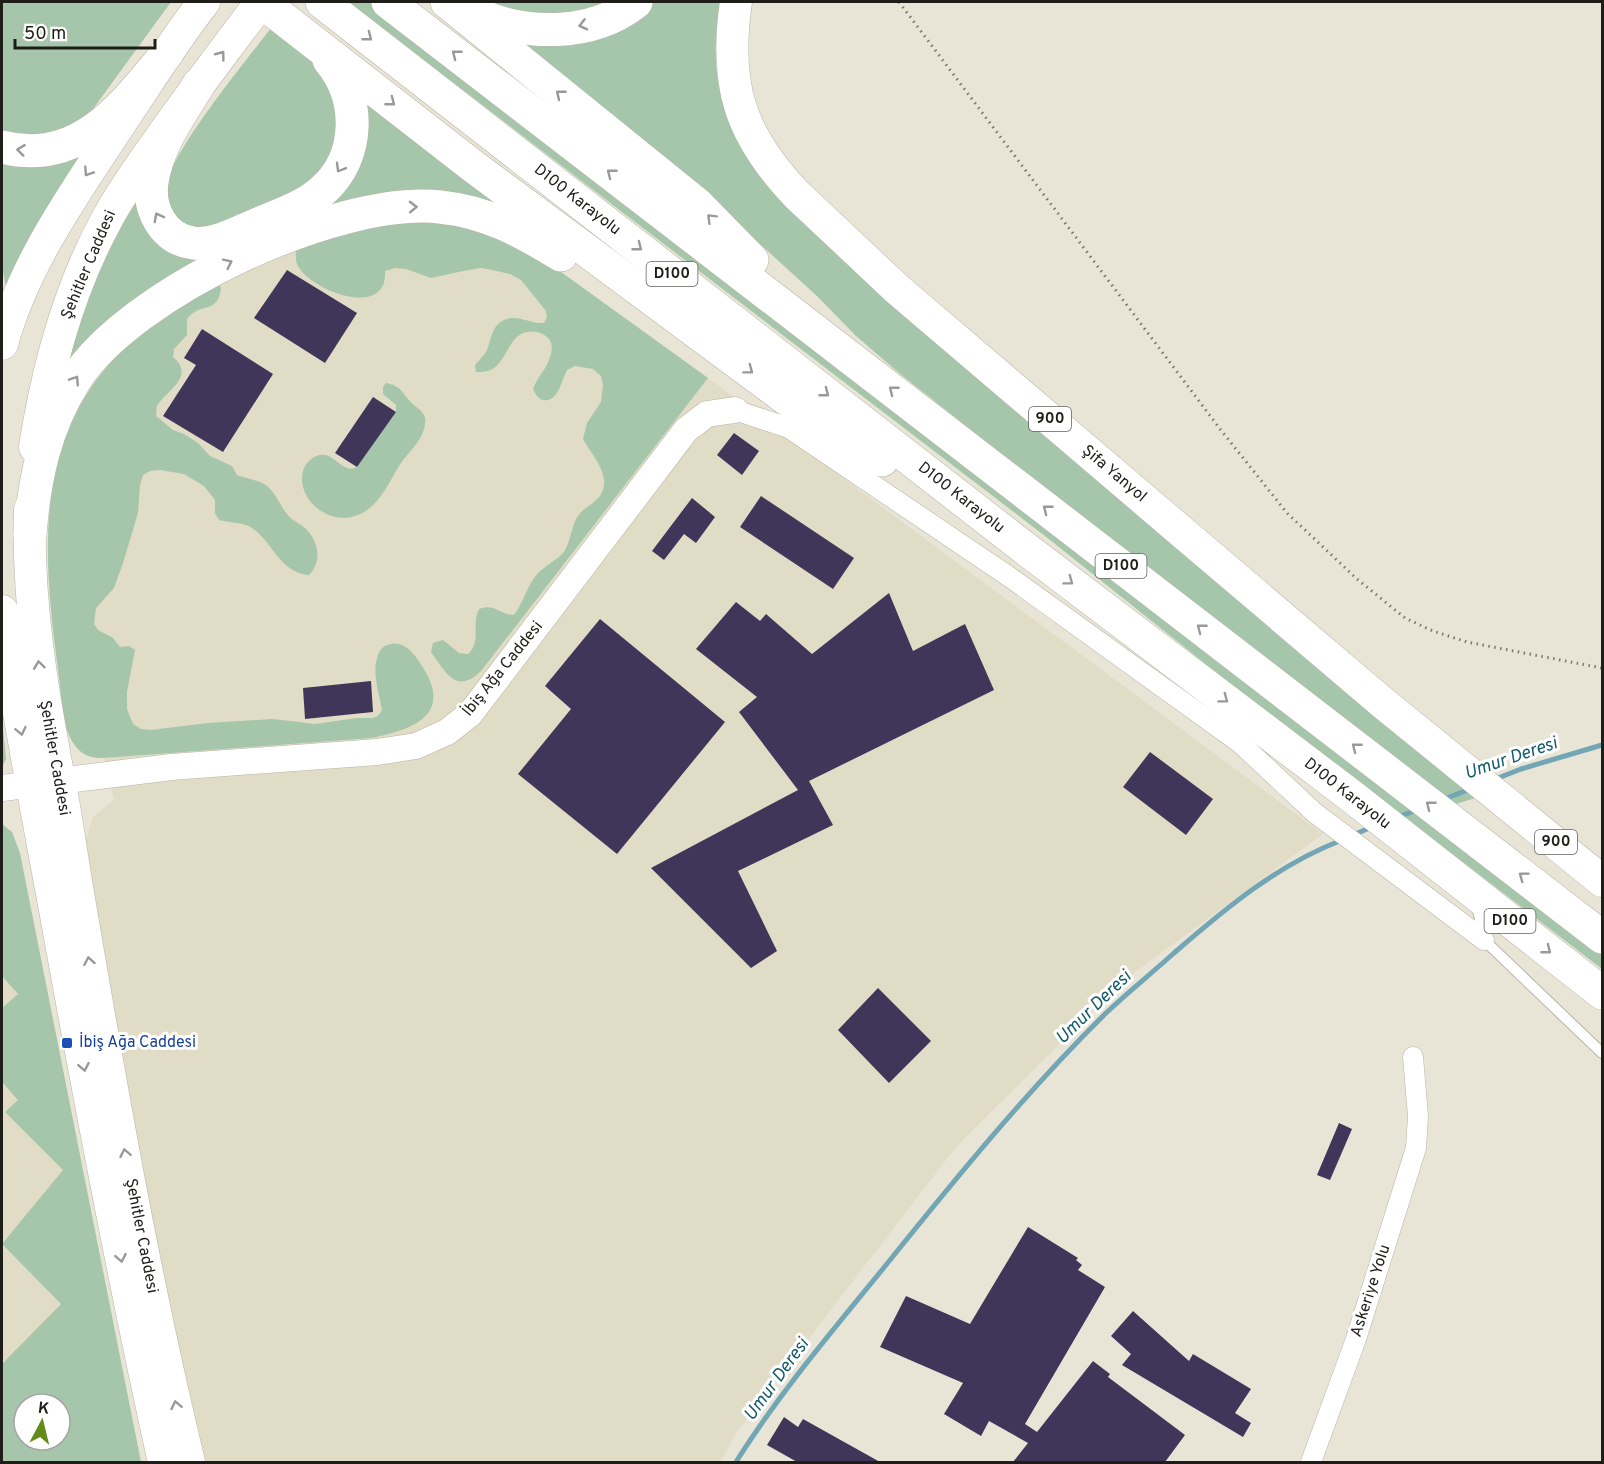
<svg xmlns="http://www.w3.org/2000/svg" width="1604" height="1464" viewBox="0 0 1604 1464" font-family="Overpass,sans-serif">
<style>
.built{fill:#e1dcc6}
.green{fill:#a5c6aa;fill-rule:evenodd}
.lines{fill:none;stroke-linecap:round;stroke-linejoin:round}
.stream{stroke:#72a6b5;stroke-width:5}
.building{fill:#403659}
.service-casing{stroke:#b8b5a7;stroke-width:12}
.minor-casing{stroke:#b8b5a7;stroke-width:21}
.tertiary-casing{stroke:#b8b5a7;stroke-width:27}
.primary-casing{stroke:#b8b5a7;stroke-width:33}
.trunk-casing{stroke:#b8b5a7;stroke-width:34}
.path{stroke:#79776e;stroke-width:3;stroke-dasharray:1.5 4.5;stroke-linecap:butt}
.service{stroke:#fff;stroke-width:10}
.minor{stroke:#fff;stroke-width:20}
.tertiary{stroke:#fff;stroke-width:26}
.primary{stroke:#fff;stroke-width:32}
.trunk{stroke:#fff;stroke-width:33}
.oneway{stroke:#9a9997}
.transit-dot{fill:#1a4fb4;stroke:#fff;stroke-width:2}
.labels{text-anchor:middle;dominant-baseline:central;stroke-width:6;stroke-linejoin:round;paint-order:stroke}
.shield{fill:#fff;stroke:#62615d;stroke-width:1.5}
.shield-label{font-size:15px;font-weight:bold;fill:#1e1d17}
.street-label{font-size:16px;fill:#1e1d17;stroke:#fff}
.transit-label{font-size:16px;fill:#164399;stroke:#fff;text-anchor:start}
.water-label{font-size:18px;font-style:italic;fill:#135b6b;stroke:#fff}
</style>
<rect width="100%" height="100%" fill="#e8e5d7"/>
<!-- built -->
<g class="built">
<polygon points="310,243 543,259 715,383 1323,834 1123,981 956,1147 734,1436 721,1462 206,1462 172,1318 128,1103 85,843 93,817 114,800 104,758 90,757 80,752 72,741 66,728 51,610 48,546 49,525 52,500 72,420 94,383 202,292"/>
<polygon points="2,976 32,1009 76,1155 2,1244"/>
<polygon points="2,1245 62,1304 2,1364"/>
</g>
<!-- green -->
<g class="green">
<polygon points="2,2 171,2 82,124 57,137 2,135"/>
<polygon points="348,2 371,2 1602,950 1602,969 1217,673 1045,536"/>
<polygon points="473,2 618,2 547,22"/>
<path d="M652 2H720C710 64 717 104 748 159L1479 797 1449 806 899 373 856 336 818 297 713 201 519 41 639 14Z"/>
<path d="M274 24 304 50 335 91 341 140 318 181 220 229 181 227C177 219 166 202 165 194 161 162 252 54 274 24Z"/>
<polygon points="358,98 541,228 382,200 66,365 96,272 140,186 162,240 309,212"/>
<polygon points="97,139 6,288 2,266 2,156"/>
<path d="M396 219 476 227 543 259 708 378 481 671C457 695 446 673 431 652L433 643 443 640 459 653 468 654C482 642 471 623 479 609 496 603 499 615 514 615 525 601 528 579 544 568 552 561 563 557 567 546 572 535 572 522 581 512 591 503 602 500 604 485 606 469 590 452 583 439L587 423 601 402 603 385 601 376 593 369 575 366 567 370C562 379 558 403 543 400 538 398 535 394 533 389 537 377 547 369 550 357 552 351 553 344 549 339 547 336 541 333 537 332 510 327 510 356 494 368 488 372 482 372 476 372L475 365C479 360 484 356 487 350 493 335 492 321 511 318 522 317 533 324 544 323L547 317 546 311 521 280 510 274 492 270 481 268 463 271 431 278 406 269 395 268 385 271C388 320 311 291 298 266 295 260 296 255 296 248Z"/>
<path d="M218 283 221 288C218 315 201 301 187 319V335L174 349 173 357C197 377 164 392 157 406 156 409 157 413 156 416L173 430 184 434 198 443 210 456 232 466 237 475C245 478 257 480 264 484 274 489 280 506 287 514 292 521 300 523 306 529 319 542 322 562 309 575 279 572 274 543 252 528 243 522 230 523 219 520L215 513V500L204 486 184 474 160 470 150 471 143 475 140 485 138 513 123 563 114 588 96 608 94 624 98 630 113 638 120 647 129 646 135 650 127 692V709L133 724 141 729 151 730 208 723 273 719 315 724 357 718H373L378 716 382 710C379 692 370 668 380 651 383 645 392 642 399 644 409 646 417 658 422 666 454 715 413 730 371 738L104 758C94 758 86 757 79 750 61 732 62 700 59 677 48 596 36 498 72 421 86 390 111 358 138 336 162 316 192 300 218 283Z"/>
<path d="M386 383C387 383 395 385 395 386 402 389 405 397 411 402 415 407 421 409 424 415 425 416 426 422 425 423 424 440 408 452 399 466 388 484 378 509 355 516 331 524 304 505 302 481 302 473 303 466 310 460 332 442 340 476 357 467L396 412V405L383 394V387Z"/>
<polygon points="2,718 6,759 2,767"/>
<path d="M2 824 12 832 20 853 141 1462H2V1364L61 1304 2 1244 63 1170 5 1112 18 1100 2 1082V1008L18 994 2 976ZM24 1404H60V1440H24Z"/>
</g>
<g class="lines">
<!-- stream -->
<g class="stream">
<polyline points="1493,780 1521,769 1602,745"/>
<polyline points="1442,800 1470,789"/>
<polyline points="1398,817 1417,810"/>
<polyline points="1353,835 1372,827"/>
<path d="M736 1462C780 1392 834 1329 886 1265 956 1178 1027 1091 1106 1013 1128 992 1152 973 1174 953 1226 908 1277 865 1342 840"/>
</g>
</g>
<!-- building -->
<g class="building">
<polygon points="287,270 357,313 325,363 254,318"/>
<polygon points="202,329 273,374 223,452 163,416 196,365 184,358"/>
<polygon points="373,397 396,412 357,467 335,453"/>
<polygon points="734,433 759,451 742,475 717,455"/>
<polygon points="761,496 854,558 833,589 740,527"/>
<polygon points="692,498 715,517 696,543 684,534 664,560 652,551"/>
<polygon points="889,593 913,651 965,624 994,690 809,781 833,825 738,871 777,951 751,968 651,868 798,790 739,712 757,697 696,649 736,602 760,621 766,614 812,654"/>
<polygon points="600,619 725,722 617,854 518,774 571,709 545,686"/>
<polygon points="371,681 373,712 305,719 303,688"/>
<polygon points="1150,752 1213,799 1186,835 1123,787"/>
<polygon points="878,988 931,1041 889,1083 838,1030"/>
<polygon points="1339,1123 1352,1129 1330,1180 1317,1175"/>
<polygon points="1028,1227 1078,1258 1076,1260 1082,1265 1078,1270 1105,1287 1025,1424 1037,1432 1093,1361 1110,1374 1108,1377 1185,1435 1165,1462 1013,1462 1028,1443 989,1421 981,1436 944,1414 963,1383 880,1347 906,1296 970,1324"/>
<polygon points="1133,1311 1189,1361 1193,1354 1251,1389 1235,1413 1251,1423 1243,1437 1122,1365 1131,1354 1111,1336"/>
<polygon points="784,1417 798,1427 803,1419 880,1462 797,1462 767,1445"/>
</g>
<g class="lines">
<defs>
<polyline id="service" points="1477,904 1484,940 1602,1053"/>
<g id="minor">
<polyline points="735,410 789,428 1011,578 1240,743 1315,813 1484,940"/>
<polyline points="1311,1462 1356,1339 1416,1148 1418,1116 1413,1057"/>
</g>
<polyline id="tertiary" points="2,788 171,767 377,752 416,746 447,732 470,714 686,430 707,414 735,410"/>
<g id="primary">
<path d="M736 2C724 84 739 134 797 195L897 289 1169 521 1383 703 1602 881"/>
<path d="M2 344C23 266 72 197 116 130 145 87 172 43 204 2"/>
<path d="M35 447C47 370 68 291 106 221 123 189 145 160 166 130 197 87 229 44 261 2"/>
<path d="M30 509C27 600 42 690 59 779 67 819 72 859 79 899 111 1087 144 1277 189 1462"/>
<path d="M2 611C19 720 40 828 60 937 92 1113 125 1288 164 1462"/>
</g>
<g id="trunk">
<polyline points="262,2 474,167 791,402 882,460"/>
<polyline points="322,2 1022,546 1350,795 1602,993"/>
<polyline points="388,2 1602,937"/>
<polyline points="447,2 697,204 752,260"/>
<path d="M473 12C522 36 591 38 636 2"/>
<path d="M199 84C181 114 157 146 152 182 148 209 163 239 193 243 215 246 238 232 258 224 279 215 304 207 322 191 361 157 361 98 329 60"/>
<path d="M2 147C79 167 123 106 167 53"/>
<path d="M30 535C34 480 45 427 75 380 131 292 337 196 440 207 488 212 521 231 561 255"/>
</g>
</defs>
<!-- service casing -->
<use href="#service" class="service-casing"/>
<!-- minor casing -->
<use href="#minor" class="minor-casing"/>
<!-- tertiary casing -->
<use href="#tertiary" class="tertiary-casing"/>
<!-- primary casing -->
<use href="#primary" class="primary-casing"/>
<!-- trunk casing -->
<use href="#trunk" class="trunk-casing"/>
<!-- path -->
<polyline class="path" points="899,2 1220,429 1287,513 1357,579 1405,618 1433,631 1467,642 1602,668"/>
<!-- service -->
<use href="#service" class="service"/>
<!-- minor -->
<use href="#minor" class="minor"/>
<!-- tertiary -->
<use href="#tertiary" class="tertiary"/>
<!-- primary -->
<use href="#primary" class="primary"/>
<!-- trunk -->
<use href="#trunk" class="trunk"/>
</g>
<!-- one-way arrows -->
<defs><path id="oneway-chevron" d="M-2-3.5L2.5 0L-2 3.5" fill="none" stroke-width="1.6" stroke-linecap="round" stroke-linejoin="round" transform="scale(1.5)"/></defs>
<g class="oneway">
<use href="#oneway-chevron" transform="translate(583 25) rotate(166)"/>
<use href="#oneway-chevron" transform="translate(368 37) rotate(38)"/>
<use href="#oneway-chevron" transform="translate(456 54) rotate(-142)"/>
<use href="#oneway-chevron" transform="translate(221 55) rotate(-53)"/>
<use href="#oneway-chevron" transform="translate(560 94) rotate(-141)"/>
<use href="#oneway-chevron" transform="translate(391 102) rotate(38)"/>
<use href="#oneway-chevron" transform="translate(21 150) rotate(-173)"/>
<use href="#oneway-chevron" transform="translate(340 168) rotate(120)"/>
<use href="#oneway-chevron" transform="translate(88 172) rotate(124)"/>
<use href="#oneway-chevron" transform="translate(611 173) rotate(-142)"/>
<use href="#oneway-chevron" transform="translate(413 207) rotate(-1)"/>
<use href="#oneway-chevron" transform="translate(158 217) rotate(-118)"/>
<use href="#oneway-chevron" transform="translate(711 218) rotate(-135)"/>
<use href="#oneway-chevron" transform="translate(638 247) rotate(38)"/>
<use href="#oneway-chevron" transform="translate(228 263) rotate(-26)"/>
<use href="#oneway-chevron" transform="translate(749 370) rotate(37)"/>
<use href="#oneway-chevron" transform="translate(75 380) rotate(-57)"/>
<use href="#oneway-chevron" transform="translate(893 390) rotate(-142)"/>
<use href="#oneway-chevron" transform="translate(825 393) rotate(38)"/>
<use href="#oneway-chevron" transform="translate(1047 509) rotate(-142)"/>
<use href="#oneway-chevron" transform="translate(1069 581) rotate(37)"/>
<use href="#oneway-chevron" transform="translate(1201 628) rotate(-142)"/>
<use href="#oneway-chevron" transform="translate(39 665) rotate(-97)"/>
<use href="#oneway-chevron" transform="translate(1224 699) rotate(37)"/>
<use href="#oneway-chevron" transform="translate(21 731) rotate(78)"/>
<use href="#oneway-chevron" transform="translate(1356 747) rotate(-142)"/>
<use href="#oneway-chevron" transform="translate(1430 805) rotate(-142)"/>
<use href="#oneway-chevron" transform="translate(1523 876) rotate(-143)"/>
<use href="#oneway-chevron" transform="translate(1547 950) rotate(38)"/>
<use href="#oneway-chevron" transform="translate(89 961) rotate(-100)"/>
<use href="#oneway-chevron" transform="translate(84 1067) rotate(79)"/>
<use href="#oneway-chevron" transform="translate(125 1153) rotate(-101)"/>
<use href="#oneway-chevron" transform="translate(121 1258) rotate(79)"/>
<use href="#oneway-chevron" transform="translate(176 1405) rotate(-102)"/>
</g>
<!-- markers -->
<rect class="transit-dot" x="61" y="1037" width="12" height="12" rx="3"/>
<g class="labels">
<!-- shield labels -->
<g class="shield">
<rect x="646.5" y="262" width="51" height="24" rx="4.5"/>
<rect x="1029" y="407" width="42" height="24" rx="4.5"/>
<rect x="1095.5" y="554" width="51" height="24" rx="4.5"/>
<rect x="1535" y="830" width="42" height="24" rx="4.5"/>
<rect x="1484.5" y="909" width="51" height="24" rx="4.5"/>
</g>
<g class="shield-label">
<text x="672" y="274">D100</text>
<text x="1050" y="419">900</text>
<text x="1121" y="566">D100</text>
<text x="1556" y="842">900</text>
<text x="1510" y="921">D100</text>
</g>
<!-- street labels -->
<g class="street-label">
<text transform="translate(577 200) rotate(38)">D100 Karayolu</text>
<text transform="translate(89 265) rotate(-67)">Şehitler Caddesi</text>
<text transform="translate(1114 474) rotate(40)">Şifa Yanyol</text>
<text transform="translate(961 498) rotate(38)">D100 Karayolu</text>
<text transform="translate(503 669) rotate(-51)">İbiş Ağa Caddesi</text>
<text transform="translate(54 758) rotate(80)">Şehitler Caddesi</text>
<text transform="translate(1347 794) rotate(38)">D100 Karayolu</text>
<text transform="translate(141 1236) rotate(79)">Şehitler Caddesi</text>
<text transform="translate(1371 1291) rotate(-72)">Askeriye Yolu</text>
</g>
<!-- transit labels -->
<g class="transit-label">
<text x="79" y="1043">İbiş Ağa Caddesi</text>
</g>
<!-- water labels -->
<g class="water-label">
<text transform="translate(1511 759) rotate(-19)">Umur Deresi</text>
<text transform="translate(1094 1008) rotate(-44)">Umur Deresi</text>
<text transform="translate(777 1380) rotate(-54)">Umur Deresi</text>
</g>
</g>
<!-- border -->
<rect width="1604" height="1464" fill="none" stroke="#1e1d17" stroke-width="6"/>
<!-- north arrow -->
<g transform="translate(42 1422) rotate(7)"><circle r="28" fill="#ffffff" stroke="#a5a5a2" stroke-width="1.5"/>
<path d="M0-4.5L10 22L0 15L-10 22Z" fill="#628b19"/>
<text y="-9" font-size="16" font-weight="bold" text-anchor="middle" fill="#1e1d17">K</text>
</g>
<!-- scale -->
<path d="M15 39v9h140v-9" fill="none" stroke="#1e1d17" stroke-width="3"/>
<text x="24" y="39" font-size="18" fill="#1e1d17" stroke="#ffffff" stroke-width="4.5" paint-order="stroke">50 m</text>
</svg>
